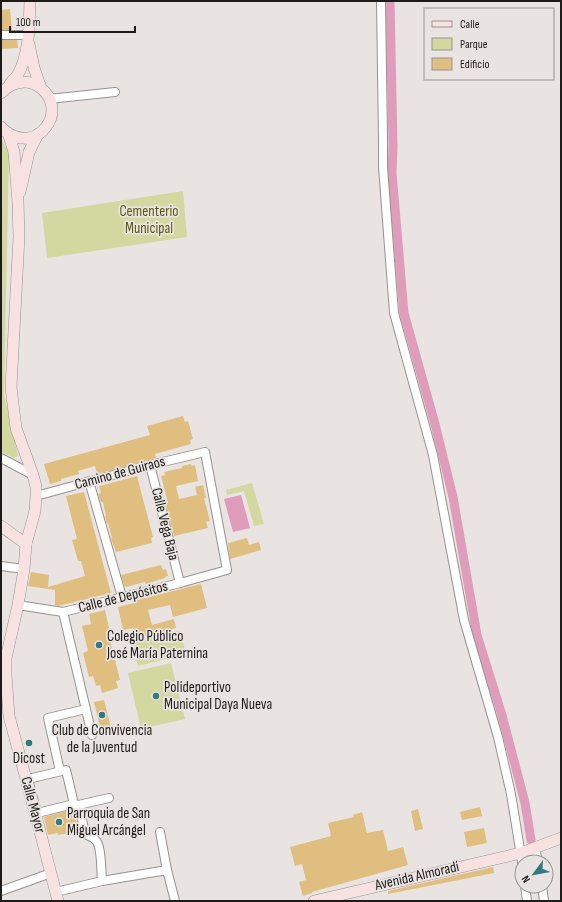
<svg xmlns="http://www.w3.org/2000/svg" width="562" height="902" viewBox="0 0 562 902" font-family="'Sofia Sans Condensed',sans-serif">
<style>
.green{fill:#d2d89f}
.water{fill:#df9cbb}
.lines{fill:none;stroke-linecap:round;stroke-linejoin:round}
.canal{stroke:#df9cbb;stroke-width:9}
.building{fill:#e0be80}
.street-casing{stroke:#96928f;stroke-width:10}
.secondary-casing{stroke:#96928f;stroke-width:12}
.street{stroke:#fff;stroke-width:8}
.secondary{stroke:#f8e2e1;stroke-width:11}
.poi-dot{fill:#327a81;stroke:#e9e4e1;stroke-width:1.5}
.labels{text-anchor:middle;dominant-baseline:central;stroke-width:3.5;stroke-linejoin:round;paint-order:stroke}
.park-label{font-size:15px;fill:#585b0e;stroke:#e9e4e1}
.street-label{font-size:15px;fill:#1d1b1a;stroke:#e9e4e1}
.poi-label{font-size:15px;fill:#1d1b1a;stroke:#e9e4e1;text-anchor:start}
</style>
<rect width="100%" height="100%" fill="#e9e4e1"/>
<!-- green -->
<g class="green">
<polygon points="1,138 9,153 4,394 18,456 14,458 1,452"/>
<polygon points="183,191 187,237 47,258 42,213"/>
<polygon points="252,483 264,524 254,526 244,491 227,495 226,490"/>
<polygon points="180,631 186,654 138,666 132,643"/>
<polygon points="171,663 185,719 141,729 128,673"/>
</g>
<!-- water -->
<polygon class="water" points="241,495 250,528 233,532 224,499"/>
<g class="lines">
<!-- canal -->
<polyline class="canal" points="390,1 393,146 392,173 404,313 435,424 453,497 477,635 502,715 525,803 531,840"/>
</g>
<!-- building -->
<g class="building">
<polygon points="10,9 12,30 1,30 1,10"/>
<polygon points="1,40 17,40 18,48 1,49"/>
<polygon points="183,416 185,422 188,421 193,439 190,440 191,444 155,454 156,458 97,474 95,466 78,471 79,474 61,479 61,481 50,484 44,464 150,435 147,426"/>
<polygon points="191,464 192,466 195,465 198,481 176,486 179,499 197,495 195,487 203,485 206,498 204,498 210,521 206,522 208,528 174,536 165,503 168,503 161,476 165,475 164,472 182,468 182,466"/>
<polygon points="137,476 153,537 151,538 152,543 116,552 111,538 112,538 108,523 107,524 105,516 106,516 103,502 101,502 98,494 101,493 99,487 100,486"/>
<polygon points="84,492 111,593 58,606 55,605 55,590 28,586 31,572 49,575 48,587 85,576 81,561 78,561 72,540 77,539 66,496"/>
<polygon points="247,538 249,545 259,542 261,550 230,559 228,543"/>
<polygon points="161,565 163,570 166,569 168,576 165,577 165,578 146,584 145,582 125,587 121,575"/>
<polygon points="201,584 207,608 173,617 170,605 148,610 152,625 174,619 176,628 137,638 134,628 123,630 118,607 134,603 133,601"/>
<polygon points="105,610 110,632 108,632 120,680 116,681 118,688 102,693 100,685 96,686 93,676 89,677 83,653 88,651 82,626 91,624 89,614"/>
<polygon points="104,700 111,728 101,731 94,702"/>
<polygon points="480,807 482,816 462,820 460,812"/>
<polygon points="418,809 423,829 415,831 411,811"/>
<polygon points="71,810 74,811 79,832 68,834 68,833 58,835 58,833 48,835 44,817"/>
<polygon points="362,812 367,833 383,830 388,851 403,847 408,865 312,892 312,893 303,896 299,882 306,880 302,864 295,866 290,847 331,836 328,823 354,817 353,815"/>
<polygon points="484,828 487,843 467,847 464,832"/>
<polygon points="493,867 494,873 388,894 388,891"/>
</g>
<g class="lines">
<defs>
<g id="street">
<polyline points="381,1 383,140 383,167 394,313 433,455 464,620 498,737 511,794 522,862"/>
<polyline points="1,35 28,35"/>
<polyline points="49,99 115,92"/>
<polyline points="1,458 33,475"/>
<polyline points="150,465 180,583"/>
<polyline points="89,481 122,597"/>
<polyline points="1,566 24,569"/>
<polyline points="18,605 63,612 180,583 227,570 205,452 150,465 36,496"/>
<polyline points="63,612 92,735"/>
<polygon points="66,770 74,804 37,813 28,779"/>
<polyline points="60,771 48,718 86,709"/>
<path d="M79 805 84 829 87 835C91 837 95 838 97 842 102 850 101 872 102 881"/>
<polyline points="74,806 109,798"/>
<polyline points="160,832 167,870 175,901"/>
<polyline points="535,847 538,862"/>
<polyline points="525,886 527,901"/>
<polyline points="542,886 544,901"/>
<polyline points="1,891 51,873"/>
<polyline points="56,892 102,881 167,870"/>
</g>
<g id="secondary">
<polyline points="29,44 34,68 41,88"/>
<path d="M9 86C11 82 14 79 17 76 30 54 29 25 30 1"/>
<path d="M1 93C28 64 67 99 46 127 42 133 35 137 28 138 17 139 8 135 1 127"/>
<polyline points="8,133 11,142 14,152 18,202 19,237 11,387 16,428 33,475 36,487 36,496 35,511 26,544 24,569 18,605 6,658 6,675 9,716 36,816 58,901"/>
<polyline points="20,192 29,152 38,134"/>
<polyline points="1,526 26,544"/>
<polyline points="314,901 521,853 561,838"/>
</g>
</defs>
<!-- street casing -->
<use href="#street" class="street-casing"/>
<!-- secondary casing -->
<use href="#secondary" class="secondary-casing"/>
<!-- street -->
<use href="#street" class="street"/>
<!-- secondary -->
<use href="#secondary" class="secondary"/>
</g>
<!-- markers -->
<g class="poi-dot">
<circle cx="99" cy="645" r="4"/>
<circle cx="156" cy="696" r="4"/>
<circle cx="102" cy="715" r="4"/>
<circle cx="29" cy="743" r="4"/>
<circle cx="59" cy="822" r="4"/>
</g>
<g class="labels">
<!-- park labels -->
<g class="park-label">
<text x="149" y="211">Cementerio<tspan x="149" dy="17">Municipal</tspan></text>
</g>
<!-- street labels -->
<g class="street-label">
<text transform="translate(120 473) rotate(-15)">Camino de Guiraos</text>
<text transform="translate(165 524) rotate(76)">Calle Vega Baja</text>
<text transform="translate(123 597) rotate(-14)">Calle de Depósitos</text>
<text transform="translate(33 805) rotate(75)">Calle Mayor</text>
<text transform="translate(417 876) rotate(-13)">Avenida Almoradí</text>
</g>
<!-- poi labels -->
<g class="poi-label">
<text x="107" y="636">Colegio Público<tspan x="107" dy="17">José María Paternina</tspan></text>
<text x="164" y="687">Polideportivo<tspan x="164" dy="17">Municipal Daya Nueva</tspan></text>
<text x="102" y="730" text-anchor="middle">Club de Convivencia<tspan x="102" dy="17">de la Juventud</tspan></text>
<text x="29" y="758" text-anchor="middle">Dicost</text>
<text x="67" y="813">Parroquia de San<tspan x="67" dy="17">Miguel Arcángel</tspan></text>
</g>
</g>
<!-- border -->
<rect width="562" height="902" fill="none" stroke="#1d1b1a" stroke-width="4"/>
<!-- legend -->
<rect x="424" y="8" width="130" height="72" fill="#e9e4e1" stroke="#979491"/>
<rect x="432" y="21" width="20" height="6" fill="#f8e2e1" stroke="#979491"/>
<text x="460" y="28" font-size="12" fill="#1d1b1a">Calle</text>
<rect x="432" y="38" width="20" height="12" fill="#d2d89f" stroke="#979491"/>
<text x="460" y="48" font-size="12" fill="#1d1b1a">Parque</text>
<rect x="432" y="58" width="20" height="12" fill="#e0be80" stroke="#979491"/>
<text x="460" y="68" font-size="12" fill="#1d1b1a">Edificio</text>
<!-- north arrow -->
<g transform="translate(534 874) rotate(238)"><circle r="19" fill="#e9e4e1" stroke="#979491"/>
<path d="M0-3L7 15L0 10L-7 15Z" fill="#327a81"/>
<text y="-6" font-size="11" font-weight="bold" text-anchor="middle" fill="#1d1b1a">N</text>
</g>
<!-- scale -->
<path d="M10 26v6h125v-6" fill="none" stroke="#1d1b1a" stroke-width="2"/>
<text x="16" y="26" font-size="12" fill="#1d1b1a" stroke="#e9e4e1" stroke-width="3" paint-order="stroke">100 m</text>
</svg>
